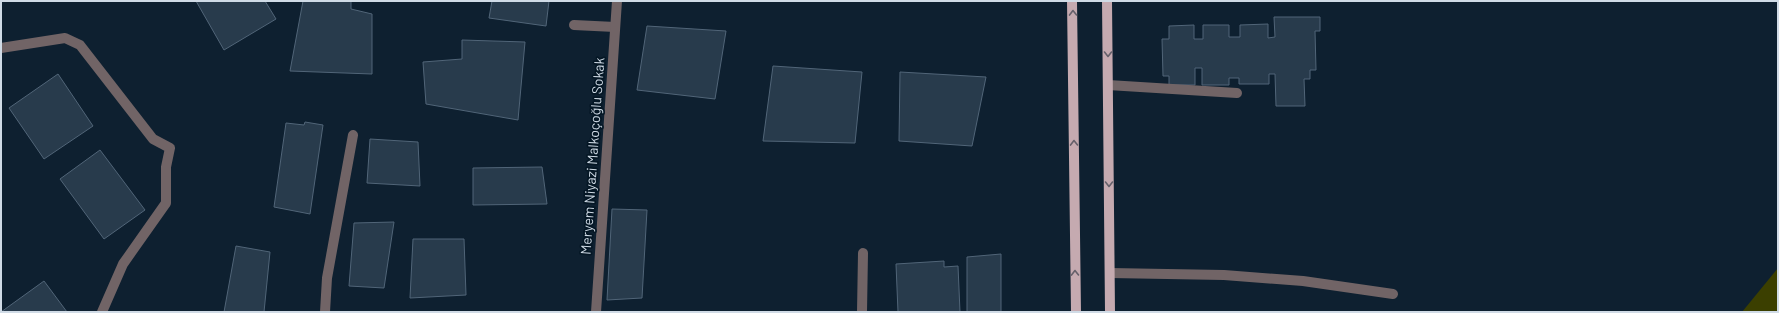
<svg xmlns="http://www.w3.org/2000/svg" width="1779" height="313" viewBox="0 0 1779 313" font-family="Barlow,sans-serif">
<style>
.green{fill:#3b3f00}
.building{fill:#283b4c;stroke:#516578}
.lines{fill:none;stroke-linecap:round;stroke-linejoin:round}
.minor{stroke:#716466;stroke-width:10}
.major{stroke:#c5aab0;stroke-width:10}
.oneway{stroke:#65606a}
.labels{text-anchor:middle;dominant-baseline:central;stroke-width:3.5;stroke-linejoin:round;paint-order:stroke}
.street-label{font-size:14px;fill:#d0dbe6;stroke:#051725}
</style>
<rect width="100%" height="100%" fill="#0e2030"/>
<!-- green -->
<polygon class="green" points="1778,268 1778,312 1742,312"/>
<!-- building -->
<g class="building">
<polygon points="196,1 265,1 276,19 224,50"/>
<polygon points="303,1 351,1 351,9 372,14 372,74 290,71"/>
<polygon points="492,1 549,1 546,26 489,18"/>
<polygon points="1274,17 1320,17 1320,31 1315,31 1316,70 1310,70 1310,79 1304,79 1305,106 1276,106 1275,74 1269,74 1269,84 1239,84 1239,78 1229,78 1229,85 1202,85 1202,68 1195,68 1195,85 1169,85 1169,76 1163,76 1162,39 1169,39 1169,26 1194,25 1194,39 1203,39 1203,25 1229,25 1229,37 1240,37 1240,25 1268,24 1268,38 1275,37"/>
<polygon points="647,26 726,31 715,99 637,90"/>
<polygon points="462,40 525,42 518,120 426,104 423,62 462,59"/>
<polygon points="773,66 862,72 855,143 763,141"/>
<polygon points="900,72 986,77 972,146 899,141"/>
<polygon points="58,74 93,126 44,159 9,108"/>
<polygon points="305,122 323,125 310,214 274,207 286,123 304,125"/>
<polygon points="370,139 418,142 420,186 367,183"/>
<polygon points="100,150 145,210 104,239 60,179"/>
<polygon points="542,167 547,204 473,205 473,168"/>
<polygon points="612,209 647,210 642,298 607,300"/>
<polygon points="394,222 384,288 349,286 354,223"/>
<polygon points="413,239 464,239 466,295 410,298"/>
<polygon points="236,246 270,252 264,312 224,312"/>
<polygon points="1001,254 1001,312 967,312 967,257"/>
<polygon points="944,261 944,267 958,266 960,312 898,312 896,264"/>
<polygon points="44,281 67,312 1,312"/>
</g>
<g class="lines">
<!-- minor -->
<g class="minor">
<polyline points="574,25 615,27"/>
<polyline points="1,48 65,38 80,45 153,139 170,148 166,167 166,203 123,264 102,312"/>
<polyline points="1108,85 1237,93"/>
<polyline points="1110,273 1224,275 1303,281 1393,294"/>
<polyline points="325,312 327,278 353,135"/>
<polyline points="596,312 617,1"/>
<polyline points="862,312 863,253"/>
</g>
<!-- major -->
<g class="major">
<polyline points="1072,1 1076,312"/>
<polyline points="1107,1 1110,312"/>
</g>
</g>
<!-- one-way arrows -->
<defs><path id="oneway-chevron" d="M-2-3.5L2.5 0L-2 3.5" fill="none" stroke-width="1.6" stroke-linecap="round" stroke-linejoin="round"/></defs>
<g class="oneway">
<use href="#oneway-chevron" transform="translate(1073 13) rotate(-91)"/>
<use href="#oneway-chevron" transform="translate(1108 54) rotate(90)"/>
<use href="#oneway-chevron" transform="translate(1074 143) rotate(-91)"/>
<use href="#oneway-chevron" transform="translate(1109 184) rotate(90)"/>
<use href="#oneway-chevron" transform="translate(1075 273) rotate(-91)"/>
</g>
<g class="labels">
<!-- street labels -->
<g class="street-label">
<text transform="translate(592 156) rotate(-86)">Meryem Niyazi Malkoçoğlu Sokak</text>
</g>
</g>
<!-- border -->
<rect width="1779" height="313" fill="none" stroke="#d0dbe6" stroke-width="4"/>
</svg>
